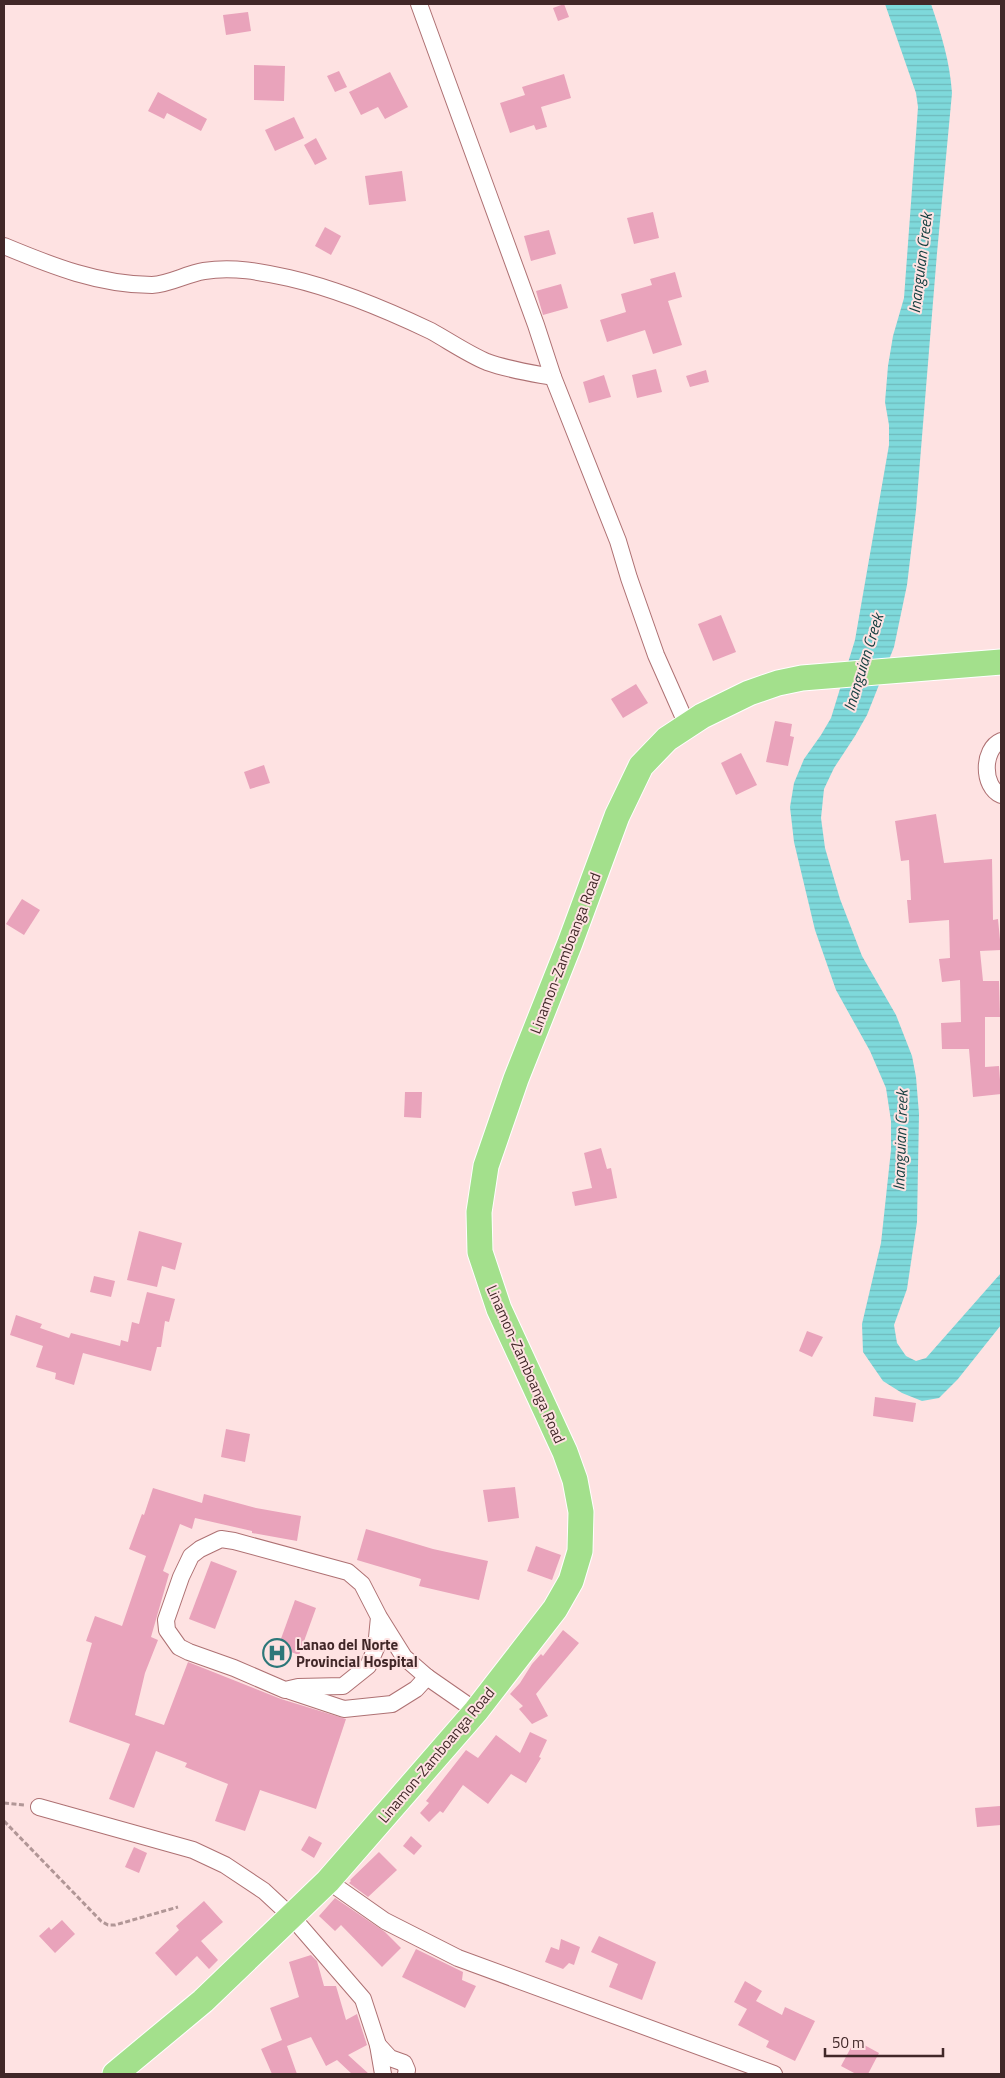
<svg xmlns="http://www.w3.org/2000/svg" width="1005" height="2078" viewBox="0 0 1005 2078" font-family="'Titillium Web',sans-serif">
<style>
.water{fill:url(#water-rules)}
.building{fill:#e9a3bb}
.lines{fill:none;stroke-linecap:round;stroke-linejoin:round}
.minor-casing{stroke:#ae7173;stroke-width:18}
.highway-casing{stroke:#fff;stroke-width:27}
.path{stroke:#b19696;stroke-width:3;stroke-dasharray:5 2.5;stroke-linecap:butt}
.minor{stroke:#fff;stroke-width:16}
.highway{stroke:#a3e08c;stroke-width:25}
.labels{text-anchor:middle;dominant-baseline:central;stroke-width:4;stroke-linejoin:round;paint-order:stroke}
.street-label{font-size:15px;fill:#412728;stroke:#fee2e2}
.poi-label{font-size:15px;font-weight:bold;fill:#412728;stroke:#fee2e2;text-anchor:start}
.water-label{font-size:16px;font-style:italic;fill:#123d3e;stroke:#fee2e2}
</style>
<defs>
<pattern id="water-rules" width="6" height="5" patternUnits="userSpaceOnUse" patternTransform="scale(1.25)"><rect width="6" height="5" fill="#7ed9db"/><path d="M0 2.5h6" fill="none" stroke="#6ebabc"/></pattern>
</defs>
<rect width="100%" height="100%" fill="#fee2e2"/>
<!-- water -->
<path class="water" d="M885 4H931C941 33 950 62 952 93L937 253 916 510 907 585 894 647 867 715 855 736 834 768 824 789 821 818 825 848 840 899 862 956 896 1015 912 1056 916 1077 919 1114 917 1222 907 1289 894 1325 897 1343 906 1356 916 1361 926 1358 1001 1273V1325L958 1379 939 1398 922 1401 902 1393 883 1381 863 1352 862 1324 881 1243 891 1150V1121L886 1088 870 1051 836 990 815 930 794 842 790 807 794 783 804 759 821 735 831 718 855 640 889 445V425L885 402 888 366 893 336 904 298 918 107 916 93Z"/>
<!-- building -->
<g class="building">
<polygon points="564,4 569,17 558,21 553,8"/>
<polygon points="248,12 251,31 226,35 223,15"/>
<polygon points="254,65 285,66 284,101 254,100"/>
<polygon points="339,71 347,87 335,92 327,76"/>
<polygon points="390,72 408,107 385,119 378,107 361,115 349,92"/>
<polygon points="564,74 571,98 541,107 547,127 536,130 534,125 510,133 500,103 525,95 522,87"/>
<polygon points="158,92 207,119 201,131 167,113 164,119 148,111"/>
<polygon points="294,117 304,138 275,151 265,130"/>
<polygon points="316,138 327,159 315,165 304,145"/>
<polygon points="402,171 406,201 369,205 365,176"/>
<polygon points="653,212 659,238 634,244 627,218"/>
<polygon points="325,227 341,236 331,255 315,246"/>
<polygon points="549,230 556,254 531,261 524,236"/>
<polygon points="675,272 682,297 668,301 682,345 653,354 645,330 607,342 600,320 626,312 621,294 652,285 650,279"/>
<polygon points="561,284 568,308 543,315 536,291"/>
<polygon points="656,369 662,392 637,398 632,375"/>
<polygon points="706,370 709,382 690,387 686,376"/>
<polygon points="604,375 611,397 589,403 583,382"/>
<polygon points="721,615 736,652 713,661 698,624"/>
<polygon points="636,684 648,703 623,718 611,699"/>
<polygon points="775,721 792,724 790,736 794,737 788,766 766,762"/>
<polygon points="741,753 757,785 736,795 721,763"/>
<polygon points="264,765 270,783 250,789 244,772"/>
<polygon points="936,814 944,863 992,859 993,920 998,919 1001,950 980,951 983,981 999,981 1000,1017 985,1017 985,1067 999,1066 1001,1094 973,1097 969,1049 942,1049 941,1023 961,1022 960,980 942,982 939,959 950,958 949,920 909,923 907,900 911,900 909,860 901,861 895,821"/>
<polygon points="22,899 40,910 24,935 6,924"/>
<polygon points="405,1092 422,1092 421,1118 404,1117"/>
<polygon points="601,1148 607,1169 611,1168 617,1198 575,1206 572,1192 592,1188 584,1153"/>
<polygon points="139,1231 182,1243 175,1270 162,1266 157,1287 127,1280"/>
<polygon points="94,1276 115,1281 111,1297 90,1292"/>
<polygon points="147,1292 175,1299 169,1322 165,1321 161,1347 157,1347 151,1371 83,1353 74,1385 55,1379 56,1373 36,1367 43,1346 10,1335 16,1315 42,1324 40,1328 69,1338 71,1333 120,1346 121,1340 128,1342 132,1322 139,1324"/>
<polygon points="807,1331 823,1337 812,1357 799,1351"/>
<polygon points="875,1397 916,1403 913,1422 873,1416"/>
<polygon points="226,1429 250,1434 245,1462 221,1457"/>
<polygon points="515,1487 519,1518 488,1522 483,1490"/>
<polygon points="153,1488 202,1503 204,1494 256,1508 301,1516 297,1541 252,1533 252,1531 195,1518 192,1529 180,1524 163,1571 169,1574 151,1637 158,1640 145,1673 135,1715 164,1725 188,1662 281,1699 346,1719 316,1809 260,1790 245,1831 215,1821 228,1784 185,1767 187,1763 156,1751 134,1808 109,1799 130,1744 69,1722 92,1643 86,1641 95,1616 122,1626 146,1556 129,1549 142,1514 144,1515"/>
<polygon points="366,1529 433,1549 488,1561 479,1600 419,1586 421,1579 357,1560"/>
<polygon points="536,1546 561,1555 552,1580 527,1571"/>
<polygon points="211,1561 237,1571 215,1629 189,1619"/>
<polygon points="295,1600 316,1608 299,1655 278,1647"/>
<polygon points="563,1630 579,1643 536,1694 548,1716 532,1724 519,1709 523,1706 510,1694 520,1683 532,1664 541,1654 543,1656"/>
<polygon points="530,1732 547,1740 539,1757 541,1758 526,1783 511,1774 488,1804 463,1785 443,1813 440,1811 429,1822 420,1813 429,1803 426,1801 466,1750 478,1758 496,1735 520,1753"/>
<polygon points="1000,1806 1001,1825 977,1827 975,1808"/>
<polygon points="309,1836 322,1843 314,1858 301,1850"/>
<polygon points="411,1836 422,1846 414,1855 403,1846"/>
<polygon points="134,1847 147,1853 139,1873 125,1867"/>
<polygon points="379,1852 397,1870 368,1897 349,1883 351,1881 350,1880"/>
<polygon points="335,1898 385,1932 401,1948 382,1967 341,1925 335,1931 319,1916"/>
<polygon points="204,1901 223,1922 201,1941 218,1960 209,1969 197,1956 176,1976 155,1953 179,1930 176,1926"/>
<polygon points="62,1920 75,1934 55,1953 39,1936 49,1927 51,1930"/>
<polygon points="599,1936 656,1962 642,2000 609,1987 618,1964 591,1952"/>
<polygon points="561,1939 580,1947 574,1965 569,1963 563,1969 545,1962 551,1947 559,1950"/>
<polygon points="416,1949 463,1972 462,1980 476,1986 465,2008 402,1977"/>
<polygon points="311,1955 317,1961 324,1986 336,1986 346,2020 357,2014 367,2045 348,2055 369,2074 352,2074 337,2060 326,2066 311,2037 287,2046 297,2074 272,2074 261,2049 282,2040 270,2008 299,1997 289,1962"/>
<polygon points="745,1981 762,1991 756,2001 782,2015 785,2007 815,2021 795,2061 766,2047 769,2041 738,2025 747,2009 734,2002"/>
<polygon points="855,2040 879,2053 868,2074 856,2074 841,2066"/>
</g>
<g class="lines">
<defs>
<g id="minor">
<polyline points="419,4 536,325 553,377 618,541 629,578 656,655 687,725"/>
<path d="M4 246C52 266 100 285 152 285 170 284 186 274 204 271 233 266 261 272 289 278 337 289 387 310 431 331 449 341 468 354 487 362 509 370 531 373 553 377"/>
<path d="M1001 741C982 749 982 787 1001 795"/>
<polyline points="379,1617 376,1648 368,1666 343,1686 298,1687 285,1690 234,1668 189,1652 179,1647 167,1630 166,1620 181,1577 191,1556 200,1549 221,1539 234,1541 348,1572 362,1584 379,1617 404,1657 427,1677 476,1711"/>
<polyline points="290,1691 344,1709 392,1704 416,1689 427,1677"/>
<polyline points="39,1807 193,1850 225,1865 264,1891 292,1917 363,1999 378,2045 383,2074"/>
<polyline points="328,1881 385,1921 458,1958 774,2074"/>
<polyline points="378,2045 390,2058 404,2063 407,2070 406,2074"/>
</g>
<polyline id="highway" points="115,2074 203,2001 328,1881 476,1711 555,1609 571,1581 580,1551 581,1512 575,1480 565,1452 499,1309 480,1252 479,1212 486,1166 516,1079 570,943 617,816 641,766 667,739 702,716 749,693 778,683 802,678 1001,662"/>
</defs>
<!-- minor casing -->
<use href="#minor" class="minor-casing"/>
<!-- highway casing -->
<use href="#highway" class="highway-casing"/>
<!-- path -->
<g class="path">
<polyline points="4,1803 25,1805"/>
<polyline points="4,1821 101,1921 108,1925 115,1925 178,1907"/>
</g>
<!-- minor -->
<use href="#minor" class="minor"/>
<!-- highway -->
<use href="#highway" class="highway"/>
</g>
<!-- icons -->
<defs>
<symbol id="hospital-ring" viewBox="-11 -11 22 22"><circle r="9.5" fill="#fee2e2" stroke="#2d7779" stroke-width="1.5"/><path d="M-5-5h3v3.5h4V-5h3V5h-3V1.5h-4V5h-3Z" fill="#2d7779"/></symbol>
</defs>
<g fill-rule="evenodd">
<use href="#hospital-ring" x="261" y="1637" width="32" height="32"/>
</g>
<g class="labels">
<!-- street labels -->
<g class="street-label">
<text transform="translate(565 953) rotate(-69)">Linamon-Zamboanga Road</text>
<text transform="translate(526 1364) rotate(66)">Linamon-Zamboanga Road</text>
<text transform="translate(436 1755) rotate(-50)">Linamon-Zamboanga Road</text>
</g>
<!-- poi labels -->
<g class="poi-label">
<text x="296" y="1644">Lanao del Norte<tspan x="296" dy="17">Provincial Hospital</tspan></text>
</g>
<!-- water labels -->
<g class="water-label">
<text transform="translate(920 263) rotate(-83)">Inanguian Creek</text>
<text transform="translate(863 662) rotate(-73)">Inanguian Creek</text>
<text transform="translate(900 1140) rotate(-88)">Inanguian Creek</text>
</g>
</g>
<!-- border -->
<rect width="1005" height="2078" fill="none" stroke="#412728" stroke-width="10"/>
<!-- scale -->
<path d="M825 2048v8h118v-8" fill="none" stroke="#412728" stroke-width="2.5"/>
<text x="832" y="2048" font-size="15" fill="#412728" stroke="#fee2e2" stroke-width="4" paint-order="stroke">50 m</text>
</svg>
